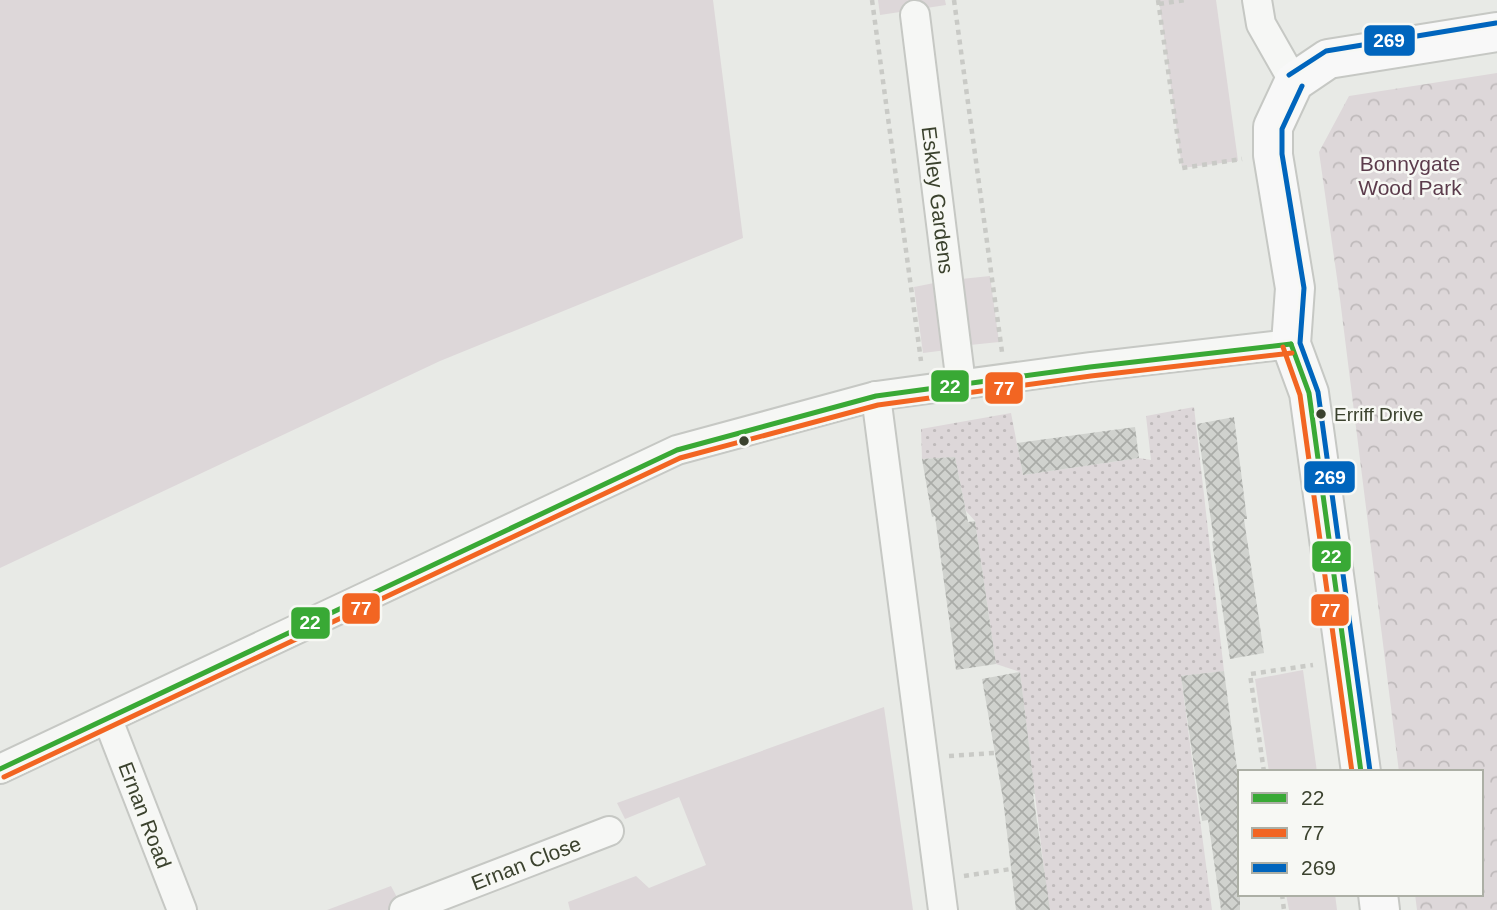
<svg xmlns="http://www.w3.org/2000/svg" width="1497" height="910" viewBox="0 0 1497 910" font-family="Helvetica,sans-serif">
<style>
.grass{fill:#ddd7d9}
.forest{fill:url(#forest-crowns)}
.garden{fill:url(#garden-dots)}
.building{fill:url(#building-cross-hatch)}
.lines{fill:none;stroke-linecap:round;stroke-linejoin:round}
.street-casing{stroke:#c6c8c4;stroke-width:32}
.secondary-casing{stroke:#c6c8c4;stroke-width:42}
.path{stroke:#c9cac6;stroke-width:4.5;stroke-dasharray:5 5;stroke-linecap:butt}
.street{stroke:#f6f7f5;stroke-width:28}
.secondary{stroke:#f8f8f8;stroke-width:38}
.bus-1-casing{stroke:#f7f8f4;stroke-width:10}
.bus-2-casing{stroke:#f7f8f4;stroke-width:10}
.bus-3-casing{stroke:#f7f8f4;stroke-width:10}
.bus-1{stroke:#39a935;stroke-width:5}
.bus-2{stroke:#f26522;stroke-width:5}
.bus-3{stroke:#0065bd;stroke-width:5}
.bus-dot{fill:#3b422e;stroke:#f7f8f4;stroke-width:2.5}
.labels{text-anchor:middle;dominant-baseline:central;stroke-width:5;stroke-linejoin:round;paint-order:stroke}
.bus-label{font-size:19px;fill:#3b422e;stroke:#f7f8f4;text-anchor:start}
.park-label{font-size:21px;fill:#5c3c4c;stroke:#f7f8f4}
.street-label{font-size:21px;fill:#3b422e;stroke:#f7f8f4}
.line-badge{stroke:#f7f8f4;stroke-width:2.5}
.badge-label{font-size:19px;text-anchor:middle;font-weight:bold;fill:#fff}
</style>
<defs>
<pattern id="forest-crowns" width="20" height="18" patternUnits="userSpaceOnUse" patternTransform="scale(1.75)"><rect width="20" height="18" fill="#ddd7d9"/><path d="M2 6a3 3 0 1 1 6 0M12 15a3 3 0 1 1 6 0" fill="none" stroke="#bfbabb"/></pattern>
<pattern id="garden-dots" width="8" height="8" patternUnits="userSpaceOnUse" patternTransform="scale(1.75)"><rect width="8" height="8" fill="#ddd7d9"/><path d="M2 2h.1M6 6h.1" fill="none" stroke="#bfbabb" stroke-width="1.8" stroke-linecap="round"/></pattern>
<pattern id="building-cross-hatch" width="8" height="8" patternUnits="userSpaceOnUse" patternTransform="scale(1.75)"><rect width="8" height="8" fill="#d0d2ce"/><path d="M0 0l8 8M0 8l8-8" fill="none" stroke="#aaaca8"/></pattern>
</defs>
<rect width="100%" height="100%" fill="#e8eae6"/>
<!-- grass -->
<g class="grass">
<polygon points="0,0 713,0 743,238 440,361 0,568"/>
<polygon points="878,0 945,0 946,5 880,15"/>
<polygon points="1159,0 1216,0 1238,161 1182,168"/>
<polygon points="990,276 999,342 970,345 961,279"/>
<polygon points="939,282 947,350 923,353 914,287"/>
<polygon points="1303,670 1317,772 1269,772 1255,679"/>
<polygon points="884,707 913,910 570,910 568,902 636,876 649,888 706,865 679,797 625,819 617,803"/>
<polygon points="391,886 401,905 388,910 327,910"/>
<polygon points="1286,894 1335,894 1337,910 1289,910"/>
</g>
<!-- forest -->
<polygon class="forest" points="1497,73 1497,910 1417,910 1415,894 1481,894 1481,772 1399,772 1340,299 1319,152 1349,96"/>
<!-- garden -->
<polygon class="garden" points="1194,407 1224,671 1181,676 1212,910 1049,910 1020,672 996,664 975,521 966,511 955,457 922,459 921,429 1011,413 1023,475 1139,458 1151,460 1146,416"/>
<!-- building -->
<g class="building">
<polygon points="1234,417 1247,519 1244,519 1264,653 1230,659 1212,542 1214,541 1197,424"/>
<polygon points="1135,427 1139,458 1023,475 1017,443"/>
<polygon points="955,457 968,522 975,521 996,664 956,670 935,516 932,517 922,459"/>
<polygon points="1224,671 1240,791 1240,910 1221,910 1208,820 1202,821 1181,676"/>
<polygon points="1020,672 1035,794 1033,794 1050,910 1016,910 1003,799 982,679"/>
</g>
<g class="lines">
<defs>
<g id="street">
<polyline points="1257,0 1261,24 1294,82"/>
<polyline points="915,15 961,384"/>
<polyline points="876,396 943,910"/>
<polyline points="108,720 182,910"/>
<polyline points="0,769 677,450 876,396 1090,367 1291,344"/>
<polyline points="404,910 609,831"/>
</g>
<g id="secondary">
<polyline points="1361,772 1309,393 1291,344 1295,288 1273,155 1273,127 1294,82 1328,59 1497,32"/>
<polyline points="1378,894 1380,910"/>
</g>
</defs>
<!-- street casing -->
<use href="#street" class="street-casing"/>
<!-- secondary casing -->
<use href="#secondary" class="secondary-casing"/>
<!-- path -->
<g class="path">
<polyline points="872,0 921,361"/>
<polyline points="954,0 1002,352"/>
<polyline points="1158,0 1182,168 1242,159"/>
<polyline points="1159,4 1186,0"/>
<polyline points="949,756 994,753"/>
<polyline points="1264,772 1250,674 1313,665"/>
<polyline points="964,876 1011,869"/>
<polyline points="1282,894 1284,910"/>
</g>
<!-- street -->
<use href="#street" class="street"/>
<!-- secondary -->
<use href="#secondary" class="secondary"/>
<defs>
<g id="bus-1">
<polyline points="1291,344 1309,393 1361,772"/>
<polyline points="0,769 677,450 876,396 1090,367 1291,344"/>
</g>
<g id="bus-2">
<polyline points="1283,347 1300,395 1352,772"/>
<polyline points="4,777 680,458 878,405 1091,376 1292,353"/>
</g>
<g id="bus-3">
<polyline points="1289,75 1326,51 1496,23"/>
<polyline points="1302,86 1282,129 1282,154 1304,288 1300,343 1318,392 1370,771"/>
</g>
</defs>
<!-- bus-1 casing -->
<use href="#bus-1" class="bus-1-casing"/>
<!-- bus-2 casing -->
<use href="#bus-2" class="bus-2-casing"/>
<!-- bus-3 casing -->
<use href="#bus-3" class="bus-3-casing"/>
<!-- bus-1 -->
<use href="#bus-1" class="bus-1"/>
<!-- bus-2 -->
<use href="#bus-2" class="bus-2"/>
<!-- bus-3 -->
<use href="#bus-3" class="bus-3"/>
</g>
<!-- markers -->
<g class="bus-dot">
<circle cx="1321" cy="414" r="6"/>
<circle cx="744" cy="441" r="6"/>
</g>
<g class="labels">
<!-- bus labels -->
<g class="bus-label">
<text x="1334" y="414">Erriff Drive</text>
</g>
<!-- park labels -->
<g class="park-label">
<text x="1410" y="163">Bonnygate<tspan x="1410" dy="24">Wood Park</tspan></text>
</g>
<!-- street labels -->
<g class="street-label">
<text transform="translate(938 200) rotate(83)">Eskley Gardens</text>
<text transform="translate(145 815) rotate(69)">Ernan Road</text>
<text transform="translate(526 863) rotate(-21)">Ernan Close</text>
</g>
</g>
<g class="line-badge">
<rect x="1363" y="24" width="53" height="33" rx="7" fill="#0065bd"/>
<rect x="930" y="369" width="40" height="34" rx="7" fill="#39a935"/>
<rect x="984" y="371" width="40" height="34" rx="7" fill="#f26522"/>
<rect x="1303" y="460" width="53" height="34" rx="7" fill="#0065bd"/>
<rect x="1311" y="540" width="41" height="33" rx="7" fill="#39a935"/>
<rect x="341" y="592" width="40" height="33" rx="7" fill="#f26522"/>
<rect x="1310" y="593" width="40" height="34" rx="7" fill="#f26522"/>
<rect x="290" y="606" width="41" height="34" rx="7" fill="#39a935"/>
</g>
<g class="badge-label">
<text x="1389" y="47">269</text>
<text x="950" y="393">22</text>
<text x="1004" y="395">77</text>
<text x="1330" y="484">269</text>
<text x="1331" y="563">22</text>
<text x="361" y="615">77</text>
<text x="1330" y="617">77</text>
<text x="310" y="629">22</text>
</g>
<!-- legend -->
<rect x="1238" y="770" width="245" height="126" fill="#f7f8f4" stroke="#acafa5" stroke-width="2"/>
<rect x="1252" y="793" width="35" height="10" fill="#39a935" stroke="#acafa5" stroke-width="2"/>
<text x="1301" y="805" font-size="21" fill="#3b422e">22</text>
<rect x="1252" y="828" width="35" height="10" fill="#f26522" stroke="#acafa5" stroke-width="2"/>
<text x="1301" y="840" font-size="21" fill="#3b422e">77</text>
<rect x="1252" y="863" width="35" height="10" fill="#0065bd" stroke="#acafa5" stroke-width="2"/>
<text x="1301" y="875" font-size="21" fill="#3b422e">269</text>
</svg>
